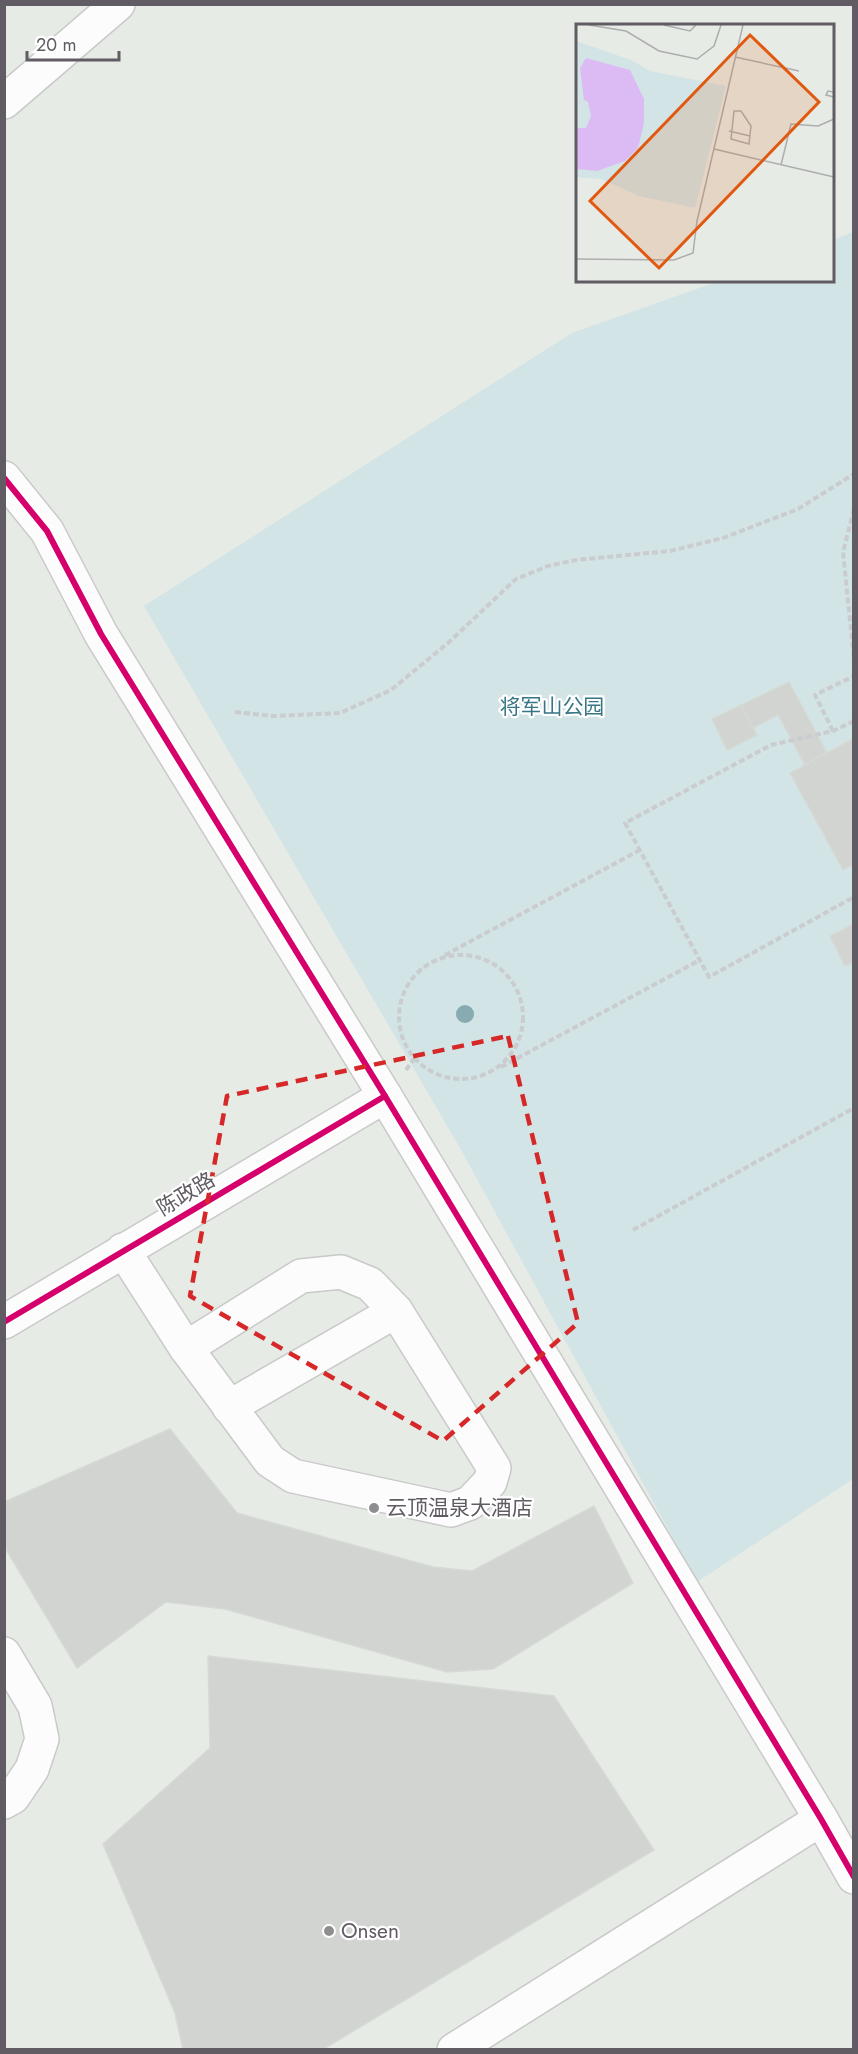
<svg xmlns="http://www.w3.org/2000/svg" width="858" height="2054" viewBox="0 0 858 2054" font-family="Jost,'Noto Sans SC',sans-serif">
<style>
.green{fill:#d2e4e5}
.building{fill:#d1d4d1;stroke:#d6dad5;stroke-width:1.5}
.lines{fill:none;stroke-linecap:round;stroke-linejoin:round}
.minor-casing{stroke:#c9c9c9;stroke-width:36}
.path{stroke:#cacccf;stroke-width:4;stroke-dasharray:6 3;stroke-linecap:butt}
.minor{stroke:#fbfcfb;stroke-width:33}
.cycleway-casing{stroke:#fff;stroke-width:10}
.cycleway{stroke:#d6006c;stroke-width:6}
.tree{fill:#87abb1}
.marked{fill:none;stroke:#d62828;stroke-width:4.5;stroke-dasharray:12 8;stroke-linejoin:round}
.poi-dot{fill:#908d91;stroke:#fff;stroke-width:2}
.labels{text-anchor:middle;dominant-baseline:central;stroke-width:4.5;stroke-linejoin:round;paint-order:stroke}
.park-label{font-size:21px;fill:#397685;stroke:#fff}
.street-label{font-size:21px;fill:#615b63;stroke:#fff}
.poi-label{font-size:21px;fill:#615b63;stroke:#fff;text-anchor:start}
.inset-road{fill:none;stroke:#adadae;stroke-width:1.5}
.view{fill:#e15910;fill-opacity:0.15;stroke:#e15910;stroke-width:3}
.inset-edge{fill:none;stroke:#615b63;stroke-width:3}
</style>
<rect width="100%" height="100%" fill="#e6ebe6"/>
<!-- green -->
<polygon class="green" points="853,232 853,1479 697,1582 460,1148 144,606 572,333 719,281 832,280 833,240"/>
<!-- building -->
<g class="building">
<polygon points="789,682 827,753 805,765 778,715 753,728 741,705"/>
<polygon points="741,705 757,735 727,750 712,719"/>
<polygon points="854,738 854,864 843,870 790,773"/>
<polygon points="854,924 854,962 845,966 830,936"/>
<polygon points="170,1429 237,1513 433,1567 472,1571 594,1506 633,1583 493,1669 447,1672 225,1609 166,1602 77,1668 4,1546 4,1502"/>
<polygon points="208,1656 554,1696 654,1850 322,2050 183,2050 175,2013 103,1844 210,1748"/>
</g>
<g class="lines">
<defs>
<g id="minor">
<polyline points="4,102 118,4"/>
<polyline points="4,478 47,531 101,634 385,1096 821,1819 854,1877"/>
<polyline points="123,1250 186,1348"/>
<polygon points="341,1272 370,1284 396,1311 494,1468 490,1482 470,1503 451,1510 293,1476 270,1461 186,1348 301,1276"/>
<polyline points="4,1322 385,1096"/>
<polyline points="229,1407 396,1311"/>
<polyline points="4,1654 35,1706 42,1739 32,1769 13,1797 4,1802"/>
<polyline points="454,2050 821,1819"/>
</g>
</defs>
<!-- minor casing -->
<use href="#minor" class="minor-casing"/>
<!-- path -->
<g class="path">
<polyline points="854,509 843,552 854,659"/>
<polyline points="235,712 273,716 340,713 391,690 448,643 516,579 548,566 576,560 670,551 723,538 798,509 854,474"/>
<polyline points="854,721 833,731 771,745 625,823 709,977 854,897"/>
<polyline points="833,731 815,695 854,676"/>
<circle cx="461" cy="1017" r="62"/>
<polyline points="445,955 640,850"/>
<polyline points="501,1067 700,960"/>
<polyline points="406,1070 414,1059"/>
<polyline points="633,1230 854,1108"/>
</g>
<!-- minor -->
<use href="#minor" class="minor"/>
<defs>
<g id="cycleway">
<polyline points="4,478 47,531 101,634 385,1096 821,1819 854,1877"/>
<polyline points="4,1322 385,1096"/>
</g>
</defs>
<!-- cycleway casing -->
<use href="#cycleway" class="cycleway-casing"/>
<!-- cycleway -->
<use href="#cycleway" class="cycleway"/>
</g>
<!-- trees -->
<circle class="tree" cx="465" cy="1014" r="9"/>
<!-- marked area -->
<path class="marked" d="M508 1036 578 1323 443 1441 190 1296 227 1096Z"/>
<!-- markers -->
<g class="poi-dot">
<circle cx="374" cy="1508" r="6"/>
<circle cx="329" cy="1931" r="6"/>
</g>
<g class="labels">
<!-- park labels -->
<g class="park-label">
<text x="552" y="707">将军山公园</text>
</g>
<!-- street labels -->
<g class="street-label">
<text transform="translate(186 1194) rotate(-31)">陈政路</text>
</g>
<!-- poi labels -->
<g class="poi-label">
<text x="386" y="1508">云顶温泉大酒店</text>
<text x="341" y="1931">Onsen</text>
</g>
</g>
<!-- overview -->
<g transform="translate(576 24)">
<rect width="258" height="258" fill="#e6ebe6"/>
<path d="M0 17 55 36 74 47 150 62 119 184 63 172 25 155 0 153Z" fill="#d2e4e5"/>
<path d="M10 34 54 46 68 75V99L62 124 49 137 21 147 0 145V104H10L15 92 12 78 8 76 4 44Z" fill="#dcbbf5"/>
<path class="inset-road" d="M13 1 50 7 83 27 121 35 138 22 145 1M88 1 114 7 120 1M159 33 223 47M258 68 252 67 250 71 258 73M158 87H165L175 102 173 120 155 115ZM153 107 174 112M138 125 258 153M205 141 215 100 242 102 258 95M0 235 98 236 117 229 121 197 167 1"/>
<path class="view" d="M174 11 243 78 83 244 14 177Z"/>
<rect width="258" height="258" class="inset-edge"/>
</g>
<!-- border -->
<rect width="858" height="2054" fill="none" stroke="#615b63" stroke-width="12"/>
<!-- scale -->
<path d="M27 51v9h92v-9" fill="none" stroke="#615b63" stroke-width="3"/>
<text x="36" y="51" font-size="18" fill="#615b63" stroke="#ffffff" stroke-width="4.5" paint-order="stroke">20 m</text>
</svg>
